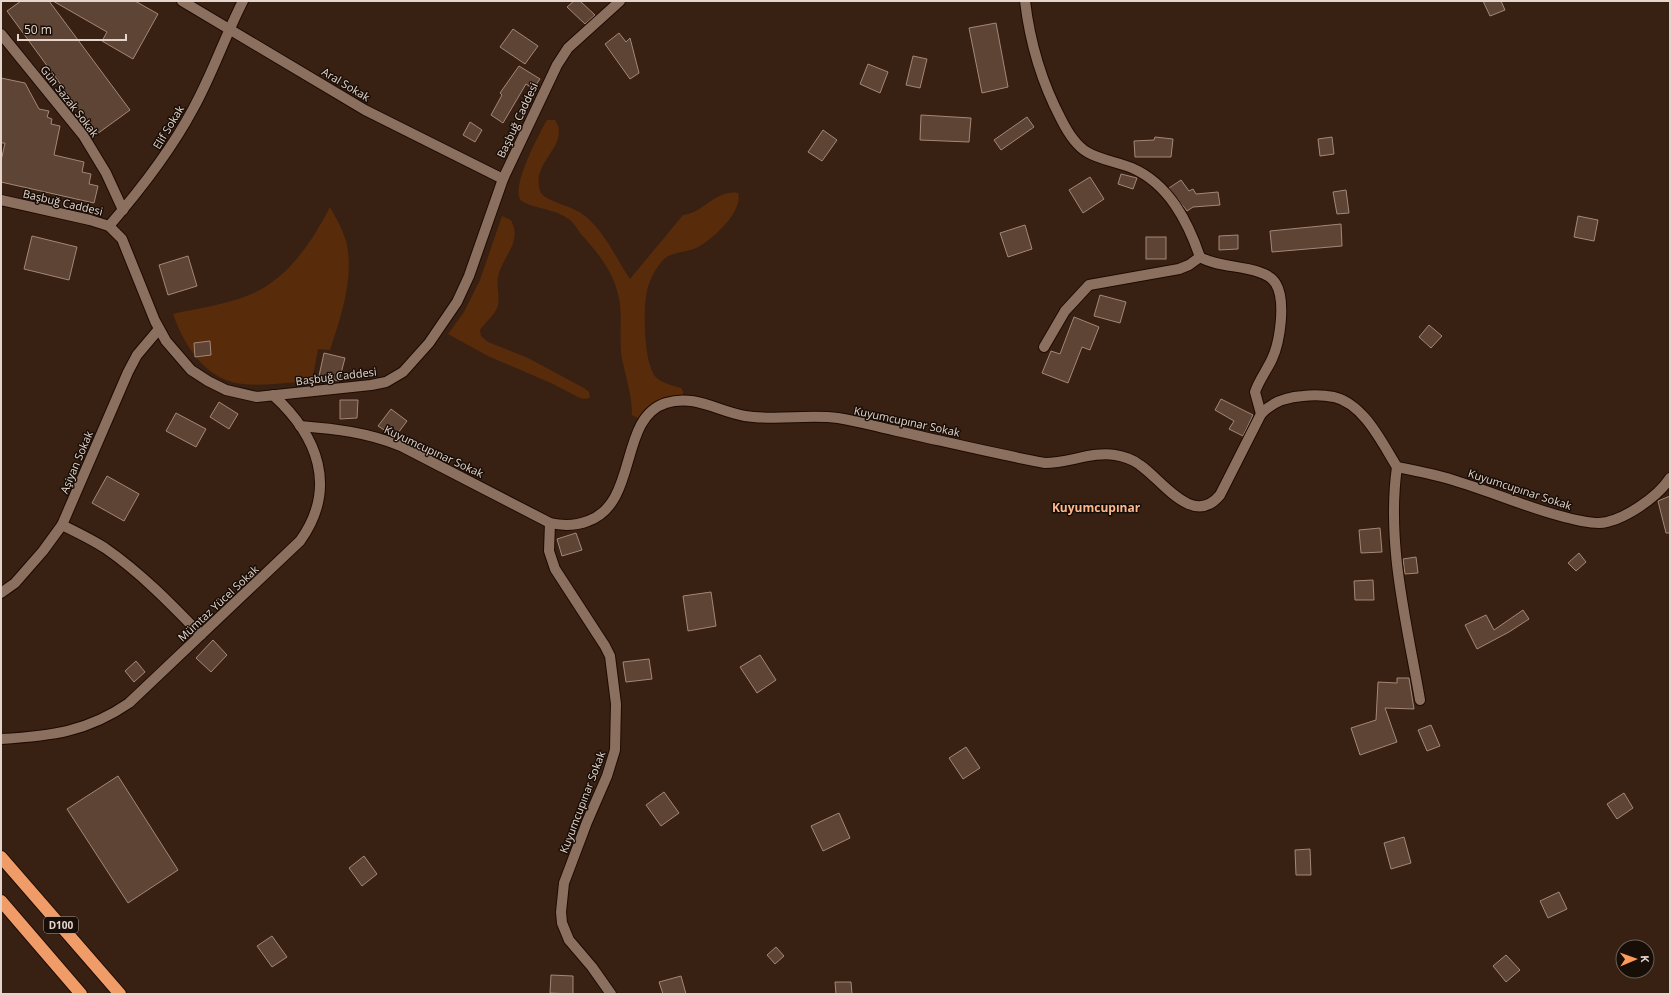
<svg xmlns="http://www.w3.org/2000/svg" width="1671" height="995" viewBox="0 0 1671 995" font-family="'Open Sans',sans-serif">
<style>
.green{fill:#582b0a}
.building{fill:#5e4435;stroke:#a48776}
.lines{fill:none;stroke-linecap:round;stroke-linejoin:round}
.minor-casing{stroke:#1e0a00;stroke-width:12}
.highway-casing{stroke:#1e0a00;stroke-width:14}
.minor{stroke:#8c705f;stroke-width:10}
.highway{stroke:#f09c68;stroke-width:12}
.labels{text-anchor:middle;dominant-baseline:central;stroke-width:3;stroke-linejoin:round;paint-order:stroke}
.shield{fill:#180e08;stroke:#a89991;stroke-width:1}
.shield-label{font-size:10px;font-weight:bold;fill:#e5d5cc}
.street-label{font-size:11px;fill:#e5d5cc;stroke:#180e08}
.neighbourhood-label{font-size:12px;font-weight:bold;fill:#fdb78c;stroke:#180e08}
</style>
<rect width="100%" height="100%" fill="#382113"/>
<!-- green -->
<g class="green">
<path d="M547 120H555C572 146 528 162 541 193 544 200 573 207 581 213 604 229 615 257 630 279L683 215C704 213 716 189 738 193 744 211 711 241 696 248 687 252 672 252 664 259 657 266 649 280 647 291 643 308 643 368 658 379 665 384 674 386 681 388L683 391V396C661 399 654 404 638 418L632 415C632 395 626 378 622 359 619 341 622 322 620 304 616 275 600 255 581 234 577 229 573 221 567 218 556 209 525 207 520 199 512 185 539 134 547 120Z"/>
<path d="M330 207C336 218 342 228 346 241 355 277 341 316 330 350L318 349 312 381C290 382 252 388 232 382 201 373 183 342 173 314 198 308 225 305 249 295 287 280 312 242 330 207Z"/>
<path d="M502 216 511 220C523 243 502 256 498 277 496 287 501 298 497 308 494 315 485 323 480 330L481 336 488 342 528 358 584 388 589 392 590 398 584 399 578 397 553 384 488 356 448 334 464 312 480 280Z"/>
</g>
<!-- building -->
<g class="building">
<polygon points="21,1 49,1 130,110 97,134 7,11"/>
<polygon points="53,1 135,1 158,14 133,59 102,41 107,32"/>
<polygon points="574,1 580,1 595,15 585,24 567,7"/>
<polygon points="1483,1 1501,1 1505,10 1490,16"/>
<polygon points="996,23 1008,87 982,93 969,28"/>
<polygon points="513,29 538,46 525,64 500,47"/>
<polygon points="619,33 626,42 630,38 639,73 630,79 605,44"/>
<polygon points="913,56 927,59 920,88 906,85"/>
<polygon points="868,64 888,72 880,93 860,84"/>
<polygon points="519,66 540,79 533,89 526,84 503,123 491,115 502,95 500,93"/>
<polygon points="1,78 25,83 39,109 49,111 47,117 52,119 51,124 60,126 54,155 84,162 82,172 91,174 89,184 98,186 94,203 1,182 1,161 5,143 1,143"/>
<polygon points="921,115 971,118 969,142 920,140"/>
<polygon points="1027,117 1034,127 1001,150 994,140"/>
<polygon points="470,122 482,130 475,142 463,135"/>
<polygon points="823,130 837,140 822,161 808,152"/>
<polygon points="1155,137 1173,139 1171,157 1135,157 1134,141 1154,140"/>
<polygon points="1332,137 1334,154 1320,156 1318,139"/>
<polygon points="1121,174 1137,178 1133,189 1118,184"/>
<polygon points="1090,177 1104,199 1083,213 1069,190"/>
<polygon points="1181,180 1189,191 1193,189 1196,194 1218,192 1220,205 1193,207 1187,211 1169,188"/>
<polygon points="1346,190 1349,213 1337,214 1333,192"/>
<polygon points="1578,216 1598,220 1594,241 1574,237"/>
<polygon points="1341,224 1342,246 1272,252 1270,231"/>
<polygon points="1025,225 1032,249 1008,257 1000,233"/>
<polygon points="1238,235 1238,249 1219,250 1219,236"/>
<polygon points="32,236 77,247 69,280 24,269"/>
<rect x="1146" y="237" width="20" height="22"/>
<polygon points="188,256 197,286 168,295 159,265"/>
<polygon points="1100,295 1126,302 1120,323 1094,316"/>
<polygon points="1074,317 1099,327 1090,350 1082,347 1068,383 1042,373 1051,351 1060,354"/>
<polygon points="1429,325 1442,336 1431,348 1419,337"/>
<polygon points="210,341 211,355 195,357 194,343"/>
<polygon points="324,353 345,358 339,381 319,376"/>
<polygon points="1221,399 1253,415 1243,436 1229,429 1234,421 1215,410"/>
<polygon points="340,400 358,400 357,418 340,419"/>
<polygon points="219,402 238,414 229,429 210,417"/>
<polygon points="391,409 407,421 395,437 378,426"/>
<polygon points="176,413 206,429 196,447 166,431"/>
<polygon points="107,476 139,494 124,521 92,503"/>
<polygon points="1670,496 1670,533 1666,533 1658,501"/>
<polygon points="1380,528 1382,552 1361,553 1359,530"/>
<polygon points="576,533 582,550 562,556 557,539"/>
<polygon points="1579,553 1586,562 1576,571 1568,563"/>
<polygon points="1416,557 1418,573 1405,574 1403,559"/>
<polygon points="1373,580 1374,600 1355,600 1354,581"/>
<polygon points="711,592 716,626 688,631 683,596"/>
<polygon points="1523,610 1529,619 1509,632 1477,649 1465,625 1486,615 1494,630"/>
<polygon points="213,640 227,655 211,672 196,658"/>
<polygon points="760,655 776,680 757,693 740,667"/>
<polygon points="649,659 652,679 626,682 623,662"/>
<polygon points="136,661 145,672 134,682 125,671"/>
<polygon points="1397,678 1409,678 1414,709 1385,708 1397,742 1360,755 1351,728 1376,720 1378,682 1397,683"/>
<polygon points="1431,725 1440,746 1427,751 1418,730"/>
<polygon points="966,747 980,768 963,779 949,758"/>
<polygon points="118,776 178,870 128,903 67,809"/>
<polygon points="664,792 679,813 661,826 646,805"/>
<polygon points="1624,793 1633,808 1617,819 1607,804"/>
<polygon points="839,813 850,838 823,851 811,826"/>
<polygon points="1404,837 1411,863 1391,869 1384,843"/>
<polygon points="1310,849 1311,875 1296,875 1295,850"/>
<polygon points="364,856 377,874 362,886 349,868"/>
<polygon points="1559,892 1567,909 1548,918 1540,901"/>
<polygon points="272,936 287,957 272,967 257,946"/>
<polygon points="776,947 784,956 775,964 767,955"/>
<polygon points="1506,955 1520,970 1506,982 1493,966"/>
<polygon points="551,975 573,976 573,994 550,993"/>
<polygon points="681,976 686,994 663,994 659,982"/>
<polygon points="835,982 851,982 852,994 836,994"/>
</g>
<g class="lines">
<defs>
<g id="minor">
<polyline points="182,1 365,110 503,179"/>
<path d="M1025 1C1030 43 1041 81 1061 119 1067 131 1075 145 1087 152 1100 160 1118 162 1132 168 1169 184 1188 222 1200 257 1217 267 1240 265 1259 272 1265 274 1273 278 1276 284 1286 301 1280 342 1272 359 1267 370 1259 380 1255 392L1261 414"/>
<polyline points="1,34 83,135 106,173 123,210"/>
<polyline points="1,200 90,220 109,226 122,239 155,321 166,341 191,370 208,381 226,390 257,397 371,385 386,382 403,372 429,343 457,302 469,276 503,179 557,65 568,48 620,1"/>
<path d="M109 226C141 189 170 152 193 109 212 75 225 36 243 1"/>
<polyline points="1044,347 1065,311 1089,285 1179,269 1189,265 1200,257"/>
<path d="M300 426C336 429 366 432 401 446L550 523C563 526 575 526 588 521 639 503 618 418 666 403 695 394 717 411 745 416 776 421 807 414 838 418 858 421 878 427 897 431 947 442 996 454 1045 463 1068 463 1094 451 1115 455 1123 456 1134 460 1140 465 1162 480 1193 528 1220 495L1261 414C1272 402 1287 397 1303 396 1313 395 1323 395 1334 397 1364 404 1382 443 1397 467 1418 471 1439 475 1459 482 1492 492 1524 506 1557 515 1571 519 1585 523 1599 523 1622 522 1658 497 1670 478"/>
<path d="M1397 467C1386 544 1407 624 1420 700"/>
<polyline points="550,523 549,551 555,569 605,646 610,656 616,704 615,750 607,776 587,822 564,883 561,912 562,923 569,940 592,967 611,994"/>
<path d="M62 525C76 532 91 539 105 548 141 573 171 604 201 635"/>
<polyline points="1,593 15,583 43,551 62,525 128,372 137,355 159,329"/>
<path d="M1 739C51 736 87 732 129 703L300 541C338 488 318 436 273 395"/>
</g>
<g id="highway">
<polyline points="1,857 120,994"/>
<polyline points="1,901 81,994"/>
</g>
</defs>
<!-- minor casing -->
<use href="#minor" class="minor-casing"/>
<!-- highway casing -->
<use href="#highway" class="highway-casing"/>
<!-- minor -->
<use href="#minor" class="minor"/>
<!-- highway -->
<use href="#highway" class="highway"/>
</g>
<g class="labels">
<!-- shield labels -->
<rect class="shield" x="44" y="917" width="34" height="16" rx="3"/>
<g class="shield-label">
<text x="61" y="925">D100</text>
</g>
<!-- street labels -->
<g class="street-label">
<text transform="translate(346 84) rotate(31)">Aral Sokak</text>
<text transform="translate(70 101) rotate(52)">Gün Sazak Sokak</text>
<text transform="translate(517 120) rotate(-65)">Başbuğ Caddesi</text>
<text transform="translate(168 127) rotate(-59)">Elif Sokak</text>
<text transform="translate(63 202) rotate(13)">Başbuğ Caddesi</text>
<text transform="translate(336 376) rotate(-7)">Başbuğ Caddesi</text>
<text transform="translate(907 421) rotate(12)">Kuyumcupınar Sokak</text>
<text transform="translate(434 451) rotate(25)">Kuyumcupınar Sokak</text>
<text transform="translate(76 462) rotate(-67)">Aşiyan Sokak</text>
<text transform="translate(1520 489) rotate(18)">Kuyumcupınar Sokak</text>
<text transform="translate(218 603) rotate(-43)">Mümtaz Yücel Sokak</text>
<text transform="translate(582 802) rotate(-69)">Kuyumcupınar Sokak</text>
</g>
<!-- neighbourhood labels -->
<g class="neighbourhood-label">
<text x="1096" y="507">Kuyumcupınar</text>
</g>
</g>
<!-- border -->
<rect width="1671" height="995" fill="none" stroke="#e5d5cc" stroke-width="4"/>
<!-- north arrow -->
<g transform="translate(1635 959) rotate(88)"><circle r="19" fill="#180e08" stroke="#6a5e56"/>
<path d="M0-3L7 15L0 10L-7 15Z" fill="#ff9b5a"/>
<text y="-6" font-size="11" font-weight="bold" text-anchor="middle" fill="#e5d5cc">K</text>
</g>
<!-- scale -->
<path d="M18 34v6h108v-6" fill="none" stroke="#e5d5cc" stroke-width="2"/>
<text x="24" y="34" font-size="12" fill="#e5d5cc" stroke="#180e08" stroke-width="3" paint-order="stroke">50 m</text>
</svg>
